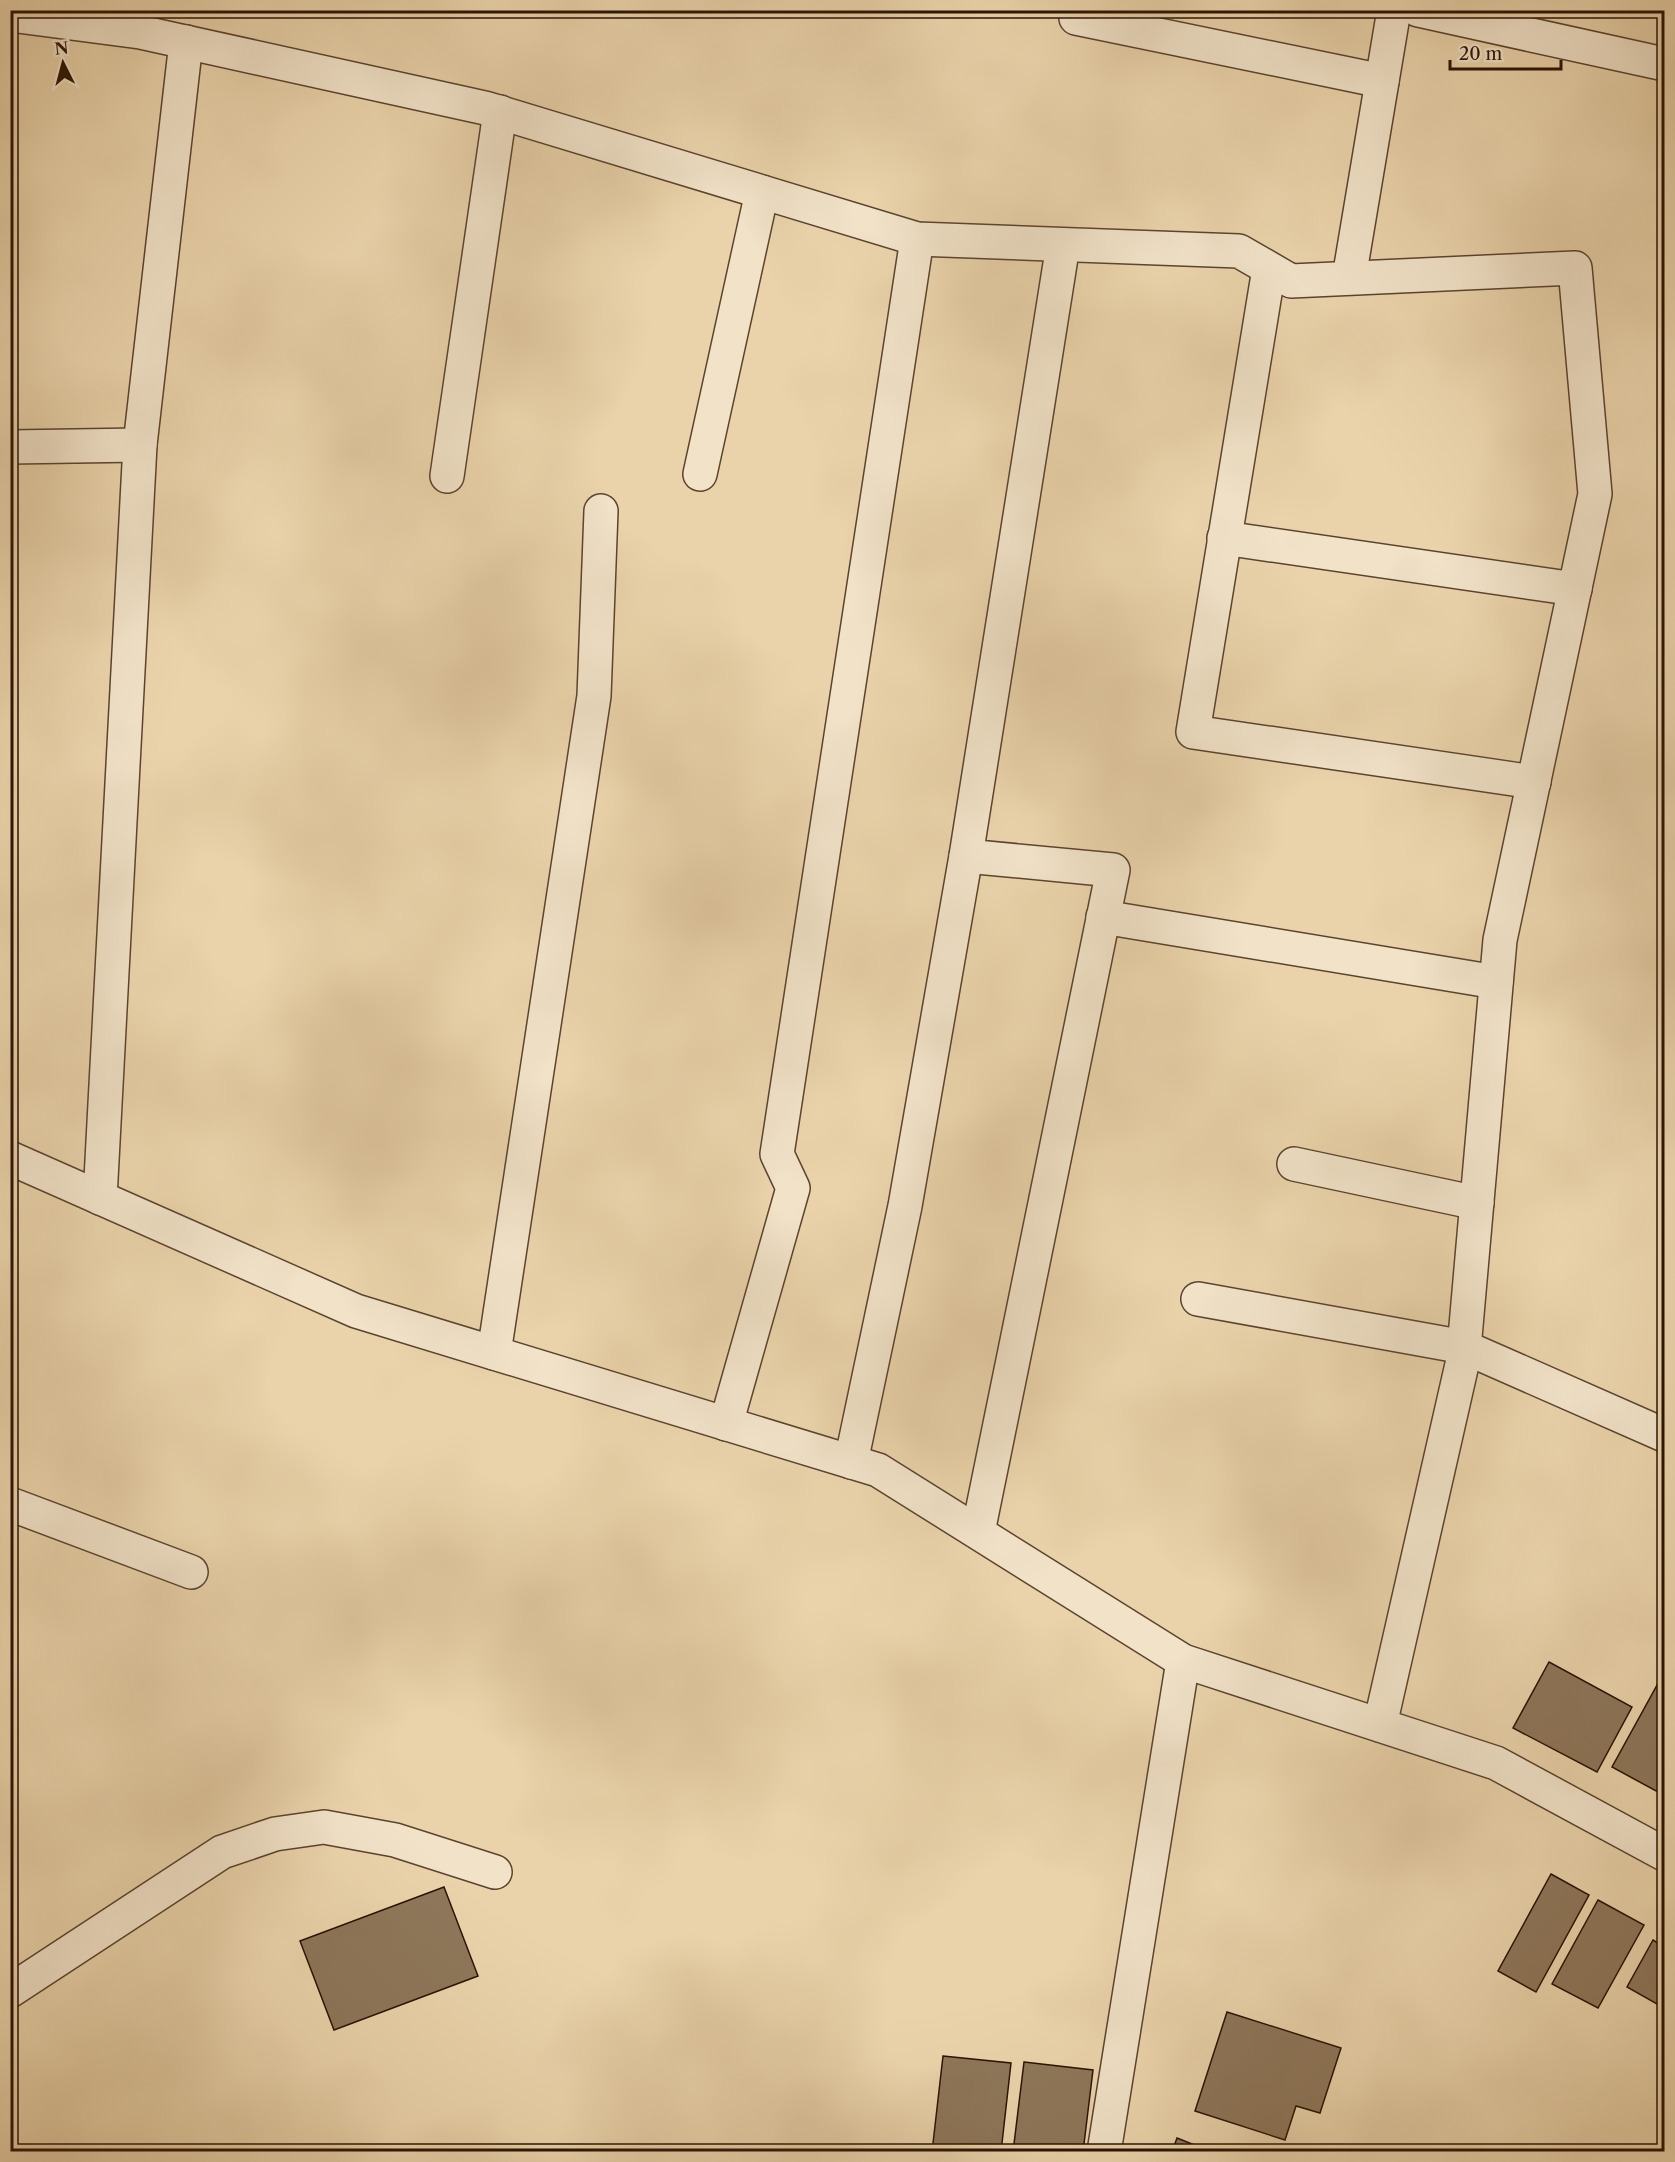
<svg xmlns="http://www.w3.org/2000/svg" width="1675" height="2162" viewBox="0 0 1675 2162" font-family="'Libre Caslon Text',serif">
<style>
.building{fill:#8e775b;stroke:#2b1404;stroke-width:1.5}
.lines{fill:none;stroke-linecap:round;stroke-linejoin:round}
.minor-casing{stroke:#5b442e;stroke-width:36}
.minor{stroke:#f1e2c8;stroke-width:33}
</style>
<rect width="100%" height="100%" fill="#ead3ab"/>
<filter id="stains"><feTurbulence type="fractalNoise" baseFrequency=".00333" numOctaves="4"/><feColorMatrix values="0 0 0 0 .2 0 0 0 0 .09 0 0 0 0 .02 0 0 0 .5 -.17"/></filter>
<radialGradient id="worn" r=".72"><stop offset=".6" stop-color="#630" stop-opacity="0"/><stop offset="1" stop-color="#630" stop-opacity=".3"/></radialGradient>
<!-- building -->
<g class="building">
<polygon points="1549,1662 1632,1707 1597,1772 1513,1728"/>
<polygon points="1661,1678 1664,1679 1664,1780 1658,1792 1612,1767"/>
<polygon points="1551,1874 1589,1895 1536,1992 1498,1971"/>
<polygon points="444,1887 478,1976 334,2030 300,1941"/>
<polygon points="1598,1900 1644,1925 1598,2008 1552,1984"/>
<polygon points="1653,1940 1664,1947 1664,2008 1627,1987"/>
<polygon points="1227,2012 1341,2048 1320,2113 1296,2106 1285,2140 1195,2111"/>
<polygon points="943,2056 1011,2063 1001,2152 932,2152"/>
<polygon points="1024,2062 1093,2070 1083,2152 1013,2152"/>
<polygon points="1177,2138 1212,2152 1172,2152"/>
</g>
<g class="lines">
<defs>
<g id="minor">
<polyline points="1076,10 1076,18 1382,81"/>
<polyline points="1418,10 1664,64"/>
<polyline points="10,15 140,32 485,108 917,239 1239,251 1291,281 1575,268 1595,494 1500,940 1463,1360 1380,1725"/>
<polyline points="1269,269 1193,732 1534,782"/>
<polyline points="1349,278 1394,10"/>
<polyline points="10,447 140,445"/>
<polyline points="700,474 762,192"/>
<polyline points="447,476 500,112"/>
<polyline points="1224,538 1575,589"/>
<polyline points="1103,917 1496,982"/>
<polyline points="10,1158 356,1311 878,1470 1183,1661 1496,1763 1664,1854"/>
<polyline points="1294,1164 1477,1203"/>
<polyline points="100,1198 140,445 186,42"/>
<polyline points="1198,1299 1464,1347 1664,1435"/>
<polyline points="494,1353 594,696 601,511"/>
<polyline points="726,1424 793,1188 777,1154 917,239"/>
<polyline points="851,1462 905,1206 966,856"/>
<polyline points="10,1504 191,1572"/>
<polyline points="978,1532 1113,870 966,856 1063,245"/>
<polyline points="10,1991 222,1852 275,1834 324,1827 395,1840 495,1872"/>
<polyline points="1104,2152 1183,1661"/>
</g>
</defs>
<!-- minor casing -->
<use href="#minor" class="minor-casing"/>
<!-- minor -->
<use href="#minor" class="minor"/>
</g>
<!-- margin -->
<rect width="1675" height="2162" fill="none" stroke="#ead3ab" stroke-width="36"/>
<rect x="12" y="12" width="1651" height="2138" fill="none" stroke="#2b1404" stroke-width="3"/>
<rect x="18" y="18" width="1639" height="2126" fill="none" stroke="#2b1404" stroke-width="1.5"/>
<!-- north arrow -->
<g transform="translate(63 63) rotate(354)" stroke="#f1e2c8" stroke-width="4.5" paint-order="stroke">
<path d="M0-4.5L10 22L0 15L-10 22Z" fill="#2b1404"/>
<text y="-9" font-size="16" font-weight="bold" text-anchor="middle" fill="#2b1404">N</text>
</g>
<!-- scale -->
<path d="M1450 60v9h111v-9" fill="none" stroke="#2b1404" stroke-width="3"/>
<text x="1459" y="60" font-size="18" fill="#2b1404" stroke="#f1e2c8" stroke-width="4.5" paint-order="stroke">20 m</text>
<rect width="100%" height="100%" filter="url(#stains)"/>
<rect width="100%" height="100%" fill="url(#worn)"/>
</svg>
